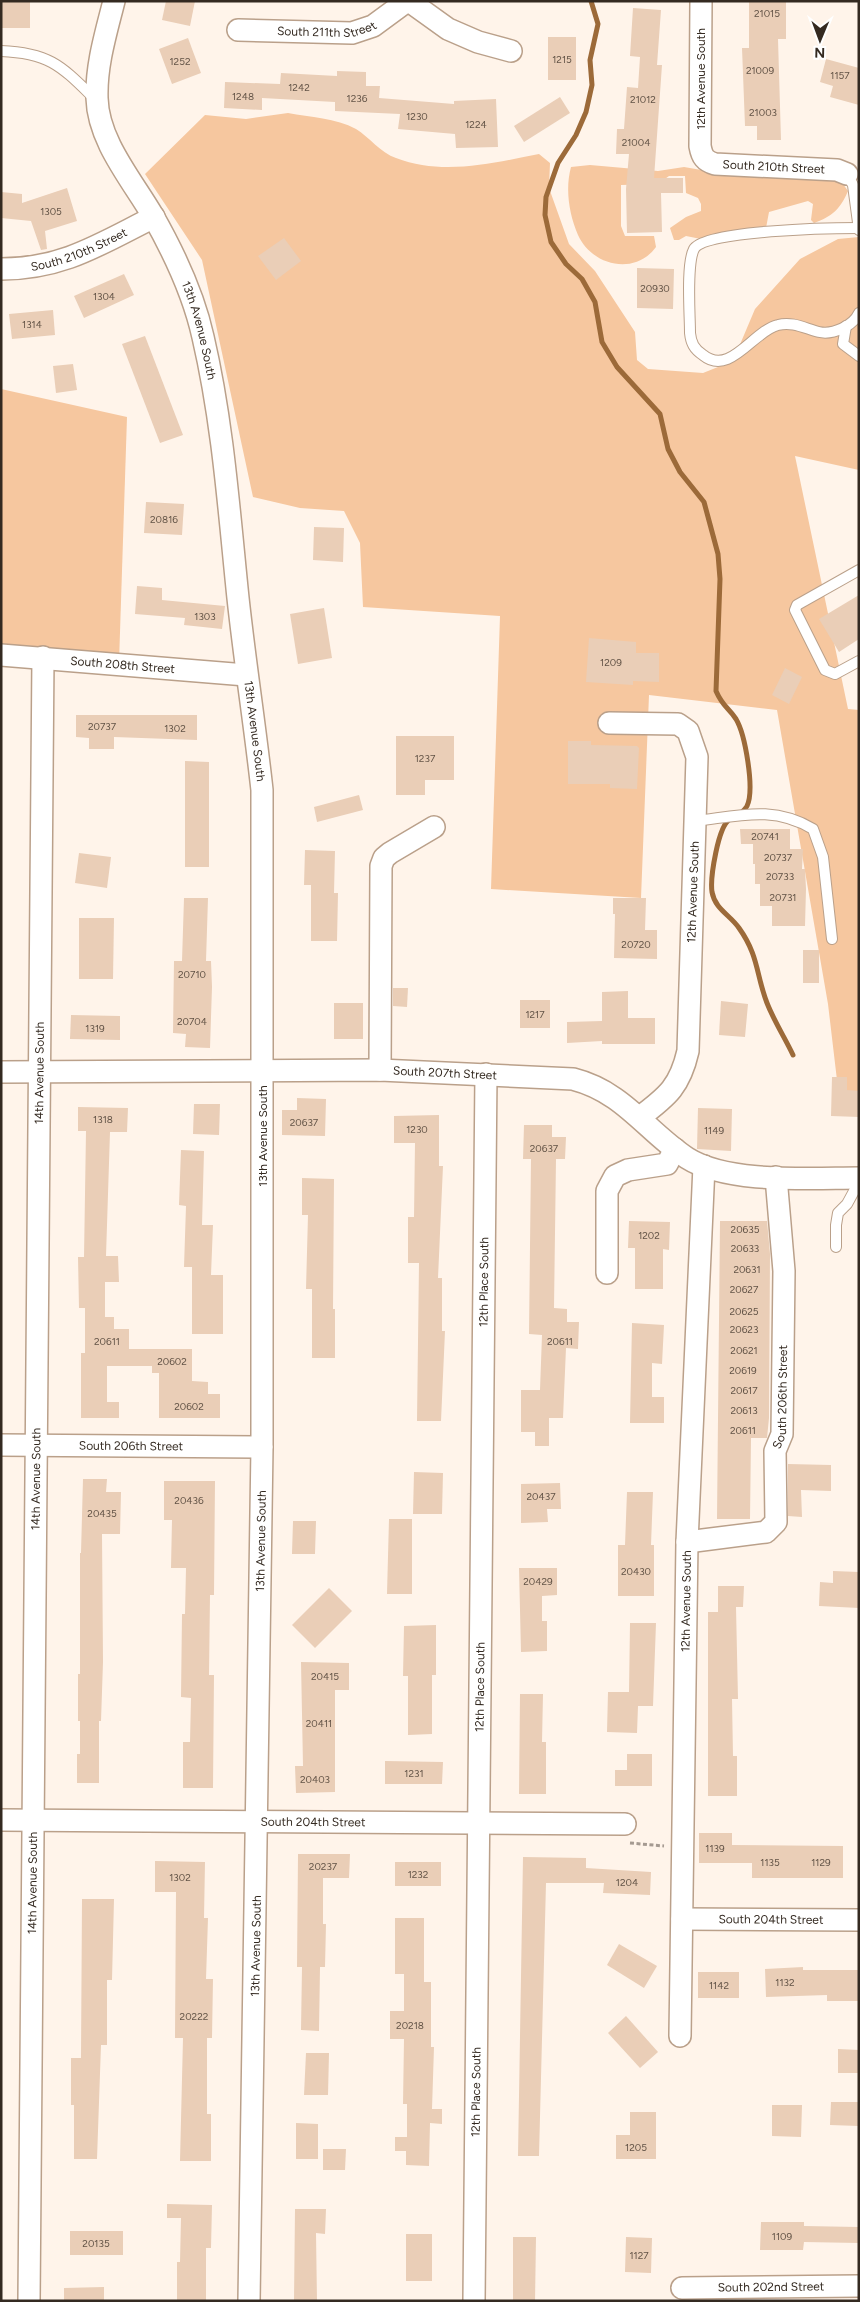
<svg xmlns="http://www.w3.org/2000/svg" width="860" height="2302" viewBox="0 0 860 2302" font-family="Figtree,sans-serif">
<style>
.green{fill:#f6c79f}
.lines{fill:none;stroke-linecap:round;stroke-linejoin:round}
.stream{stroke:#9c6a39;stroke-width:5}
.building{fill:#eaceb7}
.service-casing{stroke:#baa08a;stroke-width:12}
.minor-casing{stroke:#baa08a;stroke-width:24}
.path{stroke:#a59a91;stroke-width:3;stroke-dasharray:4 2.5;stroke-linecap:butt}
.service{stroke:#fff;stroke-width:10}
.minor{stroke:#fff;stroke-width:21}
.labels{text-anchor:middle;dominant-baseline:central;stroke-width:5;stroke-linejoin:round;paint-order:stroke}
.number-label{font-size:10px;fill:#625346}
.street-label{font-size:12px;fill:#342a21;stroke:#fff}
</style>
<rect width="100%" height="100%" fill="#fff4ea"/>
<!-- green -->
<g class="green">
<path d="M288 113C310 117 336 118 356 129 369 137 381 153 396 158 443 176 493 163 539 154L550 163 549 188 569 244 595 271 635 332 637 360 648 369 703 373 733 361 755 309 800 259 838 239 859 237V470L795 456 848 709 859 710V1113L841 1114 828 1004 777 710 649 695 641 898 491 889 500 616 363 607 360 543 344 511 300 508 253 497 202 260 145 174 205 115 246 119Z"/>
<path d="M590 165 658 171 684 167 719 173 838 177 848 191C841 208 832 217 814 223L811 220 813 204 808 201 769 212 766 228 701 239 686 236 679 240H674L670 228 686 217 701 211V204L698 198 686 193 685 176H669L658 184 621 185V226L625 236H654L656 247C635 276 592 266 578 235 569 214 565 189 571 167Z"/>
<polygon points="1,389 127,417 119,663 1,656"/>
</g>
<g class="lines">
<!-- stream -->
<g class="stream">
<path d="M591 1 598 24 590 60 592 85 586 112 576 135 558 163 546 197 545 215 551 242 566 264 582 279 595 302 602 342 617 367 660 414 668 449 680 472 704 502 718 554 720 579 716 691C723 707 728 707 736 719 745 734 755 789 747 806 746 808 742 812 740 814"/>
<path d="M730 819C718 826 710 878 712 892 715 909 730 915 739 928 759 956 756 975 767 1003 774 1021 785 1038 793 1055"/>
</g>
</g>
<!-- building -->
<g class="building">
<rect x="1" y="1" width="29" height="27"/>
<polygon points="166,1 195,1 190,26 162,20"/>
<polygon points="749,1 786,1 786,39 778,39 781,140 757,140 757,126 745,126 742,48 749,48"/>
<polygon points="633,8 661,10 657,65 662,65 654,178 683,178 683,193 661,193 662,232 627,233 626,189 629,154 616,154 617,129 624,129 627,87 638,88 640,57 630,56"/>
<rect x="548" y="37" width="28" height="43"/>
<polygon points="188,38 201,73 172,84 159,49"/>
<polygon points="826,59 859,68 859,105 830,97 833,86 820,82"/>
<polygon points="337,71 366,72 366,86 380,86 379,98 454,104 454,101 496,99 498,147 456,148 455,134 398,129 400,114 335,111 335,102 262,98 262,110 224,108 225,82 280,84 281,73 337,76"/>
<polygon points="560,97 570,113 524,142 514,126"/>
<polygon points="67,188 77,221 45,231 47,249 41,250 31,221 1,218 1,192 22,194 22,203"/>
<polygon points="284,238 301,261 276,280 258,256"/>
<polygon points="637,268 674,269 673,309 637,308"/>
<polygon points="124,274 134,295 84,318 74,296"/>
<polygon points="53,310 55,335 12,339 9,314"/>
<polygon points="145,336 183,435 160,443 122,344"/>
<polygon points="73,364 77,390 56,393 53,366"/>
<polygon points="146,502 184,504 182,535 144,533"/>
<polygon points="314,527 344,528 343,562 313,560"/>
<polygon points="137,586 162,588 162,600 225,606 222,629 184,625 185,618 135,614"/>
<polygon points="859,595 859,639 839,652 819,619"/>
<polygon points="324,608 332,658 298,664 290,614"/>
<polygon points="589,638 636,642 636,653 659,653 659,682 633,681 633,685 586,682"/>
<polygon points="785,668 802,677 789,704 772,695"/>
<polygon points="76,715 197,715 197,740 114,737 114,749 89,749 89,738 76,737"/>
<polygon points="396,736 454,736 454,780 425,780 425,795 396,795"/>
<polygon points="568,741 591,741 591,745 637,746 639,748 637,789 610,788 610,784 568,784"/>
<polygon points="185,761 209,762 209,867 185,867"/>
<polygon points="359,795 363,810 317,822 314,807"/>
<polygon points="740,829 790,829 790,849 803,849 802,869 805,869 806,889 805,926 772,926 772,906 760,906 760,884 755,884 755,864 753,864 753,844 741,844"/>
<polygon points="305,850 335,851 334,893 338,893 337,941 311,941 311,885 304,885"/>
<polygon points="79,853 111,857 107,888 75,883"/>
<polygon points="184,898 208,898 206,961 211,961 212,987 210,1048 185,1047 186,1034 173,1033 174,961 182,961"/>
<polygon points="613,898 646,898 645,930 657,930 657,959 614,958 615,914 613,914"/>
<polygon points="79,918 114,918 113,979 79,979"/>
<rect x="803" y="950" width="16" height="33"/>
<polygon points="393,988 408,988 407,1007 393,1006"/>
<polygon points="628,991 628,1018 655,1018 655,1044 602,1044 602,1041 567,1043 567,1022 602,1021 602,992"/>
<rect x="520" y="1000" width="30" height="28"/>
<polygon points="721,1001 748,1004 745,1037 719,1035"/>
<rect x="334" y="1003" width="29" height="36"/>
<polygon points="71,1015 120,1016 120,1040 70,1039"/>
<polygon points="832,1077 847,1077 847,1090 859,1091 859,1117 831,1116"/>
<polygon points="297,1098 326,1099 325,1136 282,1135 282,1110 297,1110"/>
<polygon points="194,1104 220,1104 219,1135 193,1134"/>
<polygon points="78,1107 128,1108 127,1132 110,1132 106,1256 118,1256 119,1282 105,1282 105,1317 114,1317 114,1329 129,1329 129,1349 192,1349 192,1381 208,1382 208,1394 220,1394 220,1418 159,1418 159,1373 152,1373 152,1366 107,1366 107,1402 119,1402 119,1418 81,1418 81,1353 85,1353 85,1308 79,1308 78,1257 84,1257 86,1131 78,1131"/>
<polygon points="698,1108 732,1109 731,1151 697,1149"/>
<polygon points="439,1115 439,1166 443,1166 438,1278 442,1278 442,1331 445,1331 441,1421 417,1421 419,1263 408,1263 408,1217 414,1217 415,1143 394,1143 394,1116"/>
<polygon points="524,1125 552,1125 552,1137 566,1137 565,1159 556,1159 554,1308 567,1309 567,1322 579,1322 578,1349 566,1348 563,1418 549,1418 549,1446 535,1446 535,1432 521,1432 521,1390 540,1390 542,1335 529,1334 531,1159 523,1159"/>
<polygon points="181,1150 204,1151 202,1225 213,1225 211,1275 223,1275 223,1334 192,1334 192,1267 184,1267 186,1206 179,1205"/>
<polygon points="302,1178 334,1179 333,1309 335,1309 335,1358 312,1358 312,1289 306,1289 308,1215 302,1215"/>
<polygon points="629,1221 670,1222 669,1250 663,1249 663,1289 635,1289 635,1248 628,1248"/>
<polygon points="720,1221 767,1221 770,1254 769,1418 767,1438 751,1438 750,1519 717,1519"/>
<polygon points="632,1323 664,1325 662,1364 652,1363 652,1397 664,1397 664,1423 630,1423"/>
<polygon points="788,1464 831,1465 831,1491 801,1490 802,1517 788,1516"/>
<polygon points="414,1472 443,1473 442,1514 413,1514"/>
<polygon points="83,1479 107,1479 106,1492 121,1492 120,1534 102,1534 103,1662 101,1721 99,1721 99,1783 77,1783 77,1754 80,1754 80,1721 78,1721 78,1674 80,1674 80,1553 81,1553"/>
<polygon points="164,1481 215,1481 214,1595 210,1595 209,1675 214,1675 213,1788 183,1788 183,1742 190,1742 191,1698 181,1697 182,1614 185,1614 186,1568 171,1568 172,1520 164,1520"/>
<polygon points="560,1483 561,1509 547,1509 548,1522 521,1523 521,1484"/>
<polygon points="627,1492 653,1492 651,1545 654,1545 654,1596 618,1596 618,1545 625,1545"/>
<polygon points="389,1519 412,1519 412,1594 387,1594"/>
<polygon points="293,1521 316,1521 315,1554 292,1554"/>
<polygon points="519,1568 557,1568 557,1595 542,1596 542,1621 547,1621 547,1651 521,1652"/>
<polygon points="833,1571 859,1572 859,1608 819,1606 820,1582 833,1583"/>
<polygon points="718,1586 744,1586 743,1607 736,1607 738,1699 732,1699 733,1756 737,1756 737,1796 708,1796 708,1612 718,1612"/>
<polygon points="329,1588 352,1611 315,1648 292,1625"/>
<polygon points="630,1623 656,1623 653,1706 638,1706 637,1733 607,1732 608,1692 629,1692"/>
<polygon points="436,1625 436,1675 432,1675 432,1734 408,1735 408,1676 403,1676 404,1626"/>
<polygon points="301,1662 349,1663 349,1690 335,1690 335,1792 296,1793 295,1766 303,1766"/>
<polygon points="520,1694 543,1694 542,1742 546,1742 546,1794 519,1794"/>
<polygon points="627,1754 652,1754 652,1786 615,1786 615,1770 627,1770"/>
<polygon points="385,1761 443,1762 442,1784 385,1784"/>
<polygon points="699,1833 732,1833 732,1845 843,1846 843,1878 752,1878 752,1863 699,1863"/>
<polygon points="298,1854 350,1854 349,1878 323,1878 323,1924 326,1924 325,1967 320,1967 319,2031 301,2030 302,1967 297,1967"/>
<polygon points="523,1857 586,1858 586,1868 651,1872 650,1895 603,1893 604,1883 546,1883 539,2156 518,2156"/>
<polygon points="155,1861 205,1862 204,1918 208,1918 206,1979 213,1979 212,2038 207,2038 207,2114 211,2114 211,2161 180,2161 183,2038 175,2038 176,1892 155,1892"/>
<rect x="395" y="1862" width="46" height="24"/>
<polygon points="82,1899 114,1899 112,1980 107,1980 107,2045 101,2045 97,2159 74,2159 74,2105 71,2105 71,2058 81,2058"/>
<polygon points="395,1918 424,1918 424,1982 431,1982 431,2047 434,2047 432,2109 442,2109 442,2124 430,2123 429,2166 406,2165 406,2151 395,2151 395,2137 407,2137 407,2104 403,2104 404,2039 390,2039 390,2011 404,2011 404,1974 395,1974"/>
<polygon points="619,1944 657,1966 644,1988 607,1965"/>
<polygon points="803,1967 803,1970 859,1970 859,2001 827,2001 827,1995 766,1997 765,1969"/>
<rect x="698" y="1972" width="41" height="26"/>
<polygon points="626,2016 658,2052 640,2068 608,2033"/>
<polygon points="838,2049 859,2050 859,2073 838,2073"/>
<polygon points="306,2053 329,2053 328,2095 304,2095"/>
<polygon points="831,2102 859,2102 859,2126 830,2125"/>
<polygon points="772,2105 802,2105 801,2137 772,2136"/>
<polygon points="630,2112 656,2112 656,2159 616,2159 616,2135 630,2135"/>
<polygon points="296,2123 318,2124 318,2159 296,2159"/>
<polygon points="323,2149 346,2149 345,2170 323,2170"/>
<polygon points="167,2204 212,2205 211,2248 206,2248 206,2301 177,2301 177,2262 180,2262 181,2218 167,2218"/>
<polygon points="295,2209 326,2209 325,2234 316,2233 317,2301 294,2301"/>
<polygon points="761,2222 804,2222 804,2226 859,2227 859,2243 804,2242 803,2250 760,2250"/>
<rect x="70" y="2231" width="53" height="24"/>
<rect x="406" y="2234" width="26" height="47"/>
<polygon points="513,2237 536,2237 535,2301 513,2301"/>
<polygon points="626,2237 652,2238 651,2273 625,2272"/>
<polygon points="104,2287 104,2301 64,2301 64,2288"/>
</g>
<g class="lines">
<defs>
<g id="service">
<path d="M1 51C51 53 62 67 96 100"/>
<polyline points="847,174 853,185 859,230"/>
<path d="M859 228C834 228 704 230 694 249 686 264 690 314 690 333 691 343 694 349 703 355 730 377 753 331 778 325 793 321 806 329 819 332 833 335 853 326 859 313"/>
<polyline points="846,326 843,344 859,356"/>
<polyline points="859,570 797,605 795,610 825,670 835,674 859,661"/>
<path d="M695 821C739 816 773 805 813 829L823 857 832 939"/>
<polyline points="836,1247 836,1225 838,1213 847,1204 859,1182"/>
</g>
<g id="minor">
<path id="s1" d="M114 1C106 33 96 65 97 98 98 141 132 180 153 216 174 253 194 296 203 337 223 423 229 511 238 598 245 663 255 726 262 790V1447L249 2301"/>
<polyline points="409,1 448,29 478,42 511,51"/>
<path id="s2" d="M701 1 700 146C702 157 705 161 715 164L837 170 847 174"/>
<path id="s3" d="M238 30 352 33 373 26 407 1"/>
<path id="s4" d="M1 269C63 269 100 244 154 217"/>
<path id="s5" d="M1 655 246 675"/>
<path d="M609 723 678 724 688 731 697 757 688 1051C680 1086 668 1096 640 1117"/>
<polyline points="380,1070 381,866 384,858 390,853 434,827"/>
<path id="s6" d="M1 1072 380 1070 573 1079C624 1092 646 1131 687 1158 728 1184 811 1178 859 1178"/>
<polyline points="607,1273 607,1191 615,1176 628,1170 667,1164 675,1149"/>
<path id="s7" d="M1 1445 262 1447"/>
<path id="s8" d="M687 1542 766 1532 776 1522 775 1451 782 1434 784 1271 776 1177"/>
<path id="s9" d="M1 1820 625 1824"/>
<path id="s10" d="M682 1919 859 1920"/>
<path id="s11" d="M680 2036 687 1542 704 1166"/>
<path id="s12" d="M682 2288 859 2286"/>
<path id="s13" d="M29 2301 43 657"/>
<path id="s14" d="M474 2301 486 1074"/>
</g>
</defs>
<!-- service casing -->
<use href="#service" class="service-casing"/>
<!-- minor casing -->
<use href="#minor" class="minor-casing"/>
<!-- path -->
<polyline class="path" points="630,1843 664,1846"/>
<!-- service -->
<use href="#service" class="service"/>
<!-- minor -->
<use href="#minor" class="minor"/>
</g>
<g class="labels">
<!-- number labels -->
<g class="number-label">
<text x="767" y="13">21015</text>
<text x="562" y="59">1215</text>
<text x="180" y="61">1252</text>
<text x="760" y="70">21009</text>
<text x="840" y="75">1157</text>
<text x="299" y="87">1242</text>
<text x="243" y="96">1248</text>
<text x="357" y="98">1236</text>
<text x="643" y="99">21012</text>
<text x="763" y="112">21003</text>
<text x="417" y="116">1230</text>
<text x="476" y="124">1224</text>
<text x="636" y="142">21004</text>
<text x="51" y="211">1305</text>
<text x="655" y="288">20930</text>
<text x="104" y="296">1304</text>
<text x="32" y="324">1314</text>
<text x="164" y="519">20816</text>
<text x="205" y="616">1303</text>
<text x="611" y="662">1209</text>
<text x="102" y="726">20737</text>
<text x="175" y="728">1302</text>
<text x="425" y="758">1237</text>
<text x="765" y="836">20741</text>
<text x="778" y="857">20737</text>
<text x="780" y="876">20733</text>
<text x="783" y="897">20731</text>
<text x="636" y="944">20720</text>
<text x="192" y="974">20710</text>
<text x="535" y="1014">1217</text>
<text x="192" y="1021">20704</text>
<text x="95" y="1028">1319</text>
<text x="103" y="1119">1318</text>
<text x="304" y="1122">20637</text>
<text x="417" y="1129">1230</text>
<text x="714" y="1130">1149</text>
<text x="544" y="1148">20637</text>
<text x="745" y="1229">20635</text>
<text x="649" y="1235">1202</text>
<text x="745" y="1248">20633</text>
<text x="747" y="1269">20631</text>
<text x="744" y="1289">20627</text>
<text x="744" y="1311">20625</text>
<text x="744" y="1329">20623</text>
<text x="107" y="1341">20611</text>
<text x="560" y="1341">20611</text>
<text x="744" y="1350">20621</text>
<text x="172" y="1361">20602</text>
<text x="743" y="1370">20619</text>
<text x="744" y="1390">20617</text>
<text x="189" y="1406">20602</text>
<text x="744" y="1410">20613</text>
<text x="743" y="1430">20611</text>
<text x="541" y="1496">20437</text>
<text x="189" y="1500">20436</text>
<text x="102" y="1513">20435</text>
<text x="636" y="1571">20430</text>
<text x="538" y="1581">20429</text>
<text x="325" y="1676">20415</text>
<text x="319" y="1723">20411</text>
<text x="414" y="1773">1231</text>
<text x="315" y="1779">20403</text>
<text x="715" y="1848">1139</text>
<text x="770" y="1862">1135</text>
<text x="821" y="1862">1129</text>
<text x="323" y="1866">20237</text>
<text x="418" y="1874">1232</text>
<text x="180" y="1877">1302</text>
<text x="627" y="1882">1204</text>
<text x="785" y="1982">1132</text>
<text x="719" y="1985">1142</text>
<text x="194" y="2016">20222</text>
<text x="410" y="2025">20218</text>
<text x="636" y="2147">1205</text>
<text x="782" y="2236">1109</text>
<text x="96" y="2243">20135</text>
<text x="639" y="2255">1127</text>
</g>
<!-- street labels -->
<g class="street-label">
<text stroke="none"><textPath href="#s3" startOffset="89">South 211th Street</textPath></text>
<text transform="translate(701 79) rotate(-90)">12th Avenue South</text>
<text stroke="none"><textPath href="#s2" startOffset="229">South 210th Street</textPath></text>
<text stroke="none"><textPath href="#s4" startOffset="81">South 210th Street</textPath></text>
<text stroke="none"><textPath href="#s1" startOffset="355">13th Avenue South</textPath></text>
<text stroke="none"><textPath href="#s5" startOffset="122">South 208th Street</textPath></text>
<text stroke="none"><textPath href="#s1" startOffset="760">13th Avenue South</textPath></text>
<text transform="translate(693 892) rotate(-88)">12th Avenue South</text>
<text stroke="none"><textPath href="#s6" startOffset="444">South 207th Street</textPath></text>
<text stroke="none"><textPath href="#s13" startOffset="1228">14th Avenue South</textPath></text>
<text transform="translate(263 1136) rotate(-90)">13th Avenue South</text>
<text stroke="none"><textPath href="#s14" startOffset="1019">12th Place South</textPath></text>
<text stroke="none"><textPath href="#s8" startOffset="220">South 206th Street</textPath></text>
<text stroke="none"><textPath href="#s7" startOffset="130">South 206th Street</textPath></text>
<text stroke="none"><textPath href="#s13" startOffset="822">14th Avenue South</textPath></text>
<text transform="translate(261 1541) rotate(-89)">13th Avenue South</text>
<text stroke="none"><textPath href="#s11" startOffset="435">12th Avenue South</textPath></text>
<text stroke="none"><textPath href="#s14" startOffset="614">12th Place South</textPath></text>
<text stroke="none"><textPath href="#s9" startOffset="312">South 204th Street</textPath></text>
<text stroke="none"><textPath href="#s13" startOffset="418">14th Avenue South</textPath></text>
<text stroke="none"><textPath href="#s10" startOffset="89">South 204th Street</textPath></text>
<text transform="translate(256 1946) rotate(-89)">13th Avenue South</text>
<text stroke="none"><textPath href="#s14" startOffset="209">12th Place South</textPath></text>
<text stroke="none"><textPath href="#s12" startOffset="89">South 202nd Street</textPath></text>
</g>
</g>
<!-- border -->
<rect width="860" height="2302" fill="none" stroke="#342a21" stroke-width="5"/>
<!-- north arrow -->
<g transform="translate(820 40) rotate(181)" stroke="#ffffff" stroke-width="4" paint-order="stroke">
<path d="M0-4L9 19L0 12L-9 19Z" fill="#342a21"/>
<text y="-8" font-size="14" font-weight="bold" text-anchor="middle" fill="#342a21">N</text>
</g>
</svg>
